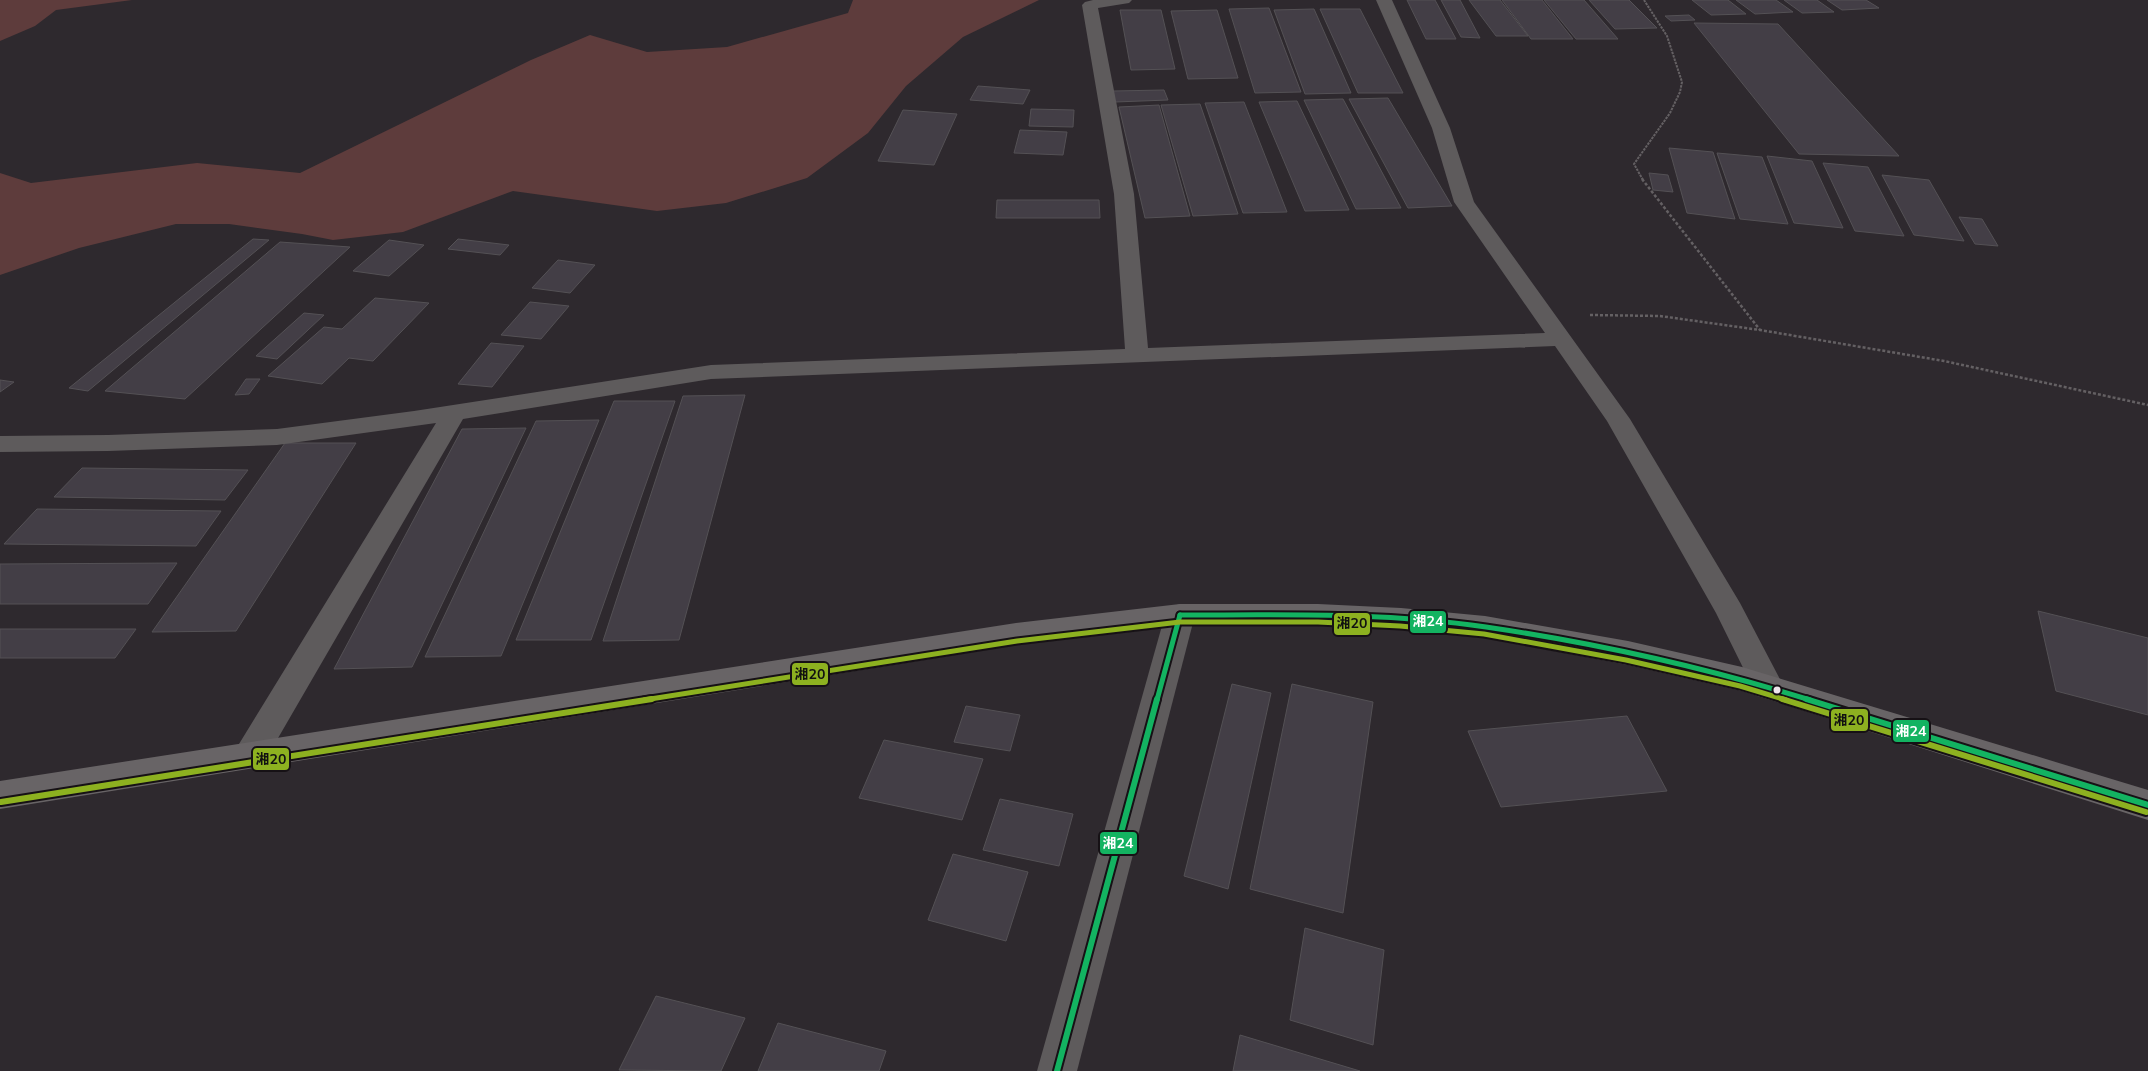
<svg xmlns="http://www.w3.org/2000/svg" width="2148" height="1071" viewBox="0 0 2148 1071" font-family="Mulish,'Noto Sans JP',sans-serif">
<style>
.green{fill:#5e3c3c}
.building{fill:#433e46;stroke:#545155}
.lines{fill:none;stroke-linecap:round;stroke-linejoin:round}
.path-far1{stroke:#646063;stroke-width:2;stroke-dasharray:2.5 1;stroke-linecap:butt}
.path{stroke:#646063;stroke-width:2.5;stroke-dasharray:3 2;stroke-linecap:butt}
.minor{fill:#5e5b5c;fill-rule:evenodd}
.major{fill:#686466;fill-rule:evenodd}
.bus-1-far1-casing{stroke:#161115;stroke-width:9}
.bus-1-casing{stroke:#161115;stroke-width:10}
.bus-2-far1-casing{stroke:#161115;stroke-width:9}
.bus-2-casing{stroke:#161115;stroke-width:10}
.bus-1-far1{stroke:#13b361;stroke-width:5}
.bus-1{stroke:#13b361;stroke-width:6}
.bus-2-far1{stroke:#8db120;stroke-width:5}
.bus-2{stroke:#8db120;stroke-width:6}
.bus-dot{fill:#eee6ec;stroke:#161115;stroke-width:2}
.line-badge{stroke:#161115;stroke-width:2}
.badge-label{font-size:14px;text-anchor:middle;font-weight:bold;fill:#fff}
.pale-badge-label{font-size:14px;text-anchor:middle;font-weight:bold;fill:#111}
</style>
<rect width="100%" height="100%" fill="#2e292e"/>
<!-- green -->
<g class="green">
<polygon points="0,0 132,0 56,10 35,26 0,41"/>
<polygon points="853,0 1039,0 963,37 906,86 868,133 807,178 726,203 657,211 513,191 403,232 333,240 302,234 229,224 176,224 79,248 0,275 0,173 31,183 197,163 300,173 531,60 590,35 647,52 727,47 848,13"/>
</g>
<!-- building -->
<g class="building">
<polygon points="1407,0 1435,0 1456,39 1426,39"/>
<polygon points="1441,0 1460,0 1480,38 1461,37"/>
<polygon points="1469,0 1500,0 1528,36 1496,36"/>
<polygon points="1502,0 1542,0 1573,39 1531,39"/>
<polygon points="1544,0 1584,0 1618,39 1576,39"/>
<polygon points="1589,0 1629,0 1657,28 1615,29"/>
<polygon points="1692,0 1728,0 1746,14 1711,15"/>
<polygon points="1736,0 1776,0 1793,12 1755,14"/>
<polygon points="1784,0 1817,0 1834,12 1802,13"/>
<polygon points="1827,0 1866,0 1879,8 1842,10"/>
<polygon points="1269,8 1301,92 1255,93 1229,9"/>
<polygon points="1314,9 1351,93 1305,94 1274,10"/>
<polygon points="1320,9 1360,9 1403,93 1358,93"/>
<polygon points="1120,10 1161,10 1175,69 1131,70"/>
<polygon points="1217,10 1238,78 1188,79 1171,11"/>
<polygon points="1689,15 1695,20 1671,21 1665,16"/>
<polygon points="1694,23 1778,24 1899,156 1799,154"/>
<polygon points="978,86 1030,90 1023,104 970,100"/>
<polygon points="1164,90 1168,100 1115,102 1113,91"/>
<polygon points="1388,98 1452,206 1408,208 1349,99"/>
<polygon points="1343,99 1401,208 1356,209 1304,100"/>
<polygon points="1297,101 1349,210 1305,211 1259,102"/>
<polygon points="1244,102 1287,212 1243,213 1205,103"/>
<polygon points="1200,104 1238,214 1193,216 1161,105"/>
<polygon points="1159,105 1190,216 1145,218 1119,107"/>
<polygon points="1031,109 1074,110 1073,127 1029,126"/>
<polygon points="903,110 957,114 934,165 878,161"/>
<polygon points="1020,130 1067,132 1063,155 1014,153"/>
<polygon points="1669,148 1713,152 1735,219 1687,213"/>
<polygon points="1717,153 1762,157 1788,224 1740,219"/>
<polygon points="1767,156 1812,161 1843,228 1794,223"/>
<polygon points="1823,163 1868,167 1904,236 1855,231"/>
<polygon points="1649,173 1668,175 1673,192 1653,190"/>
<polygon points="1882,175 1929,180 1964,241 1914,235"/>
<polygon points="997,200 1099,200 1100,218 996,218"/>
<polygon points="1959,217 1982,219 1998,246 1975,244"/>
<polygon points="253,239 269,240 88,391 69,388"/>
<polygon points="458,239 509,245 500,255 448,249"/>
<polygon points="389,240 424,245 389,276 353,271"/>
<polygon points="280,242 350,247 185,399 105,391"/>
<polygon points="558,260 595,265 570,293 532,288"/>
<polygon points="375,298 429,303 373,361 349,358 322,384 268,376 324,327 342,329"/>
<polygon points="530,302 569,306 541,339 501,335"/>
<polygon points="304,313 324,315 277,359 256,356"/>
<polygon points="491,343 524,346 492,387 458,384"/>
<polygon points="246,379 260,379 249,394 235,395"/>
<polygon points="0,380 14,382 0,392"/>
<polygon points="745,395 679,640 603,641 683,396"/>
<polygon points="614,401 675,401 591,640 516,640"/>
<polygon points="599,420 501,656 425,657 536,421"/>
<polygon points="526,428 412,667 334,669 462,429"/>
<polygon points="285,443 356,443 236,631 152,632"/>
<polygon points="82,468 248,470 225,500 54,497"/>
<polygon points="37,509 221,511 196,546 4,544"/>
<polygon points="177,563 148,604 0,604 0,564"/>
<polygon points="2038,611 2148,638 2148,715 2056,691"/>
<polygon points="0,629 136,629 115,658 0,658"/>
<polygon points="1232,684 1271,693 1228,889 1184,876"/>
<polygon points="1292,684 1373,702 1343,913 1250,889"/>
<polygon points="966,706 1020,715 1010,751 954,742"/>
<polygon points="1627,716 1667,791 1501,807 1468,731"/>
<polygon points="884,740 983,759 962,820 859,798"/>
<polygon points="1000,799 1073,814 1059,866 983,850"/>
<polygon points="953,854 1028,872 1006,941 928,920"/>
<polygon points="1305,928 1384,950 1373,1045 1290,1020"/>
<polygon points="656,996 745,1018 721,1071 619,1070"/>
<polygon points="778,1023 886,1051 879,1071 758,1071"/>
<polygon points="1240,1035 1360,1071 1233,1071"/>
</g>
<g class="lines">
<!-- path-far1 -->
<polyline class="path-far1" points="1643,180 1634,164 1670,113 1680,92 1682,82 1667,36 1644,0"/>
<!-- path -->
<g class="path">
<polyline points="1642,179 1760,330"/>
<polyline points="1590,315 1660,316 1760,330 1944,361 2148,405"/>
</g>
<!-- minor -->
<g class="minor">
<polygon points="1093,0 1132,0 1129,3 1098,8 1134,194 1148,348 1545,333 1454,202 1432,128 1376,0 1392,0 1450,128 1474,202 1630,419 1740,603 1784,687 1779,696 1768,699 1757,696 1716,613 1607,421 1555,346 711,379 463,419 263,764 251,768 239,764 235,754 239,744 436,423 277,445 108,451 0,452 0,436 108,435 277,429 414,411 711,365 1125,349 1114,194 1082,5 1085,2"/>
<polygon points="1180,604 1190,607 1195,615 1077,1071 1037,1071 1165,615 1170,607"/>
</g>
<!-- major -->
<polygon class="major" points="1180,604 1318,604 1401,608 1485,616 1628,641 1742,667 2148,790 2148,820 1742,691 1628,665 1485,638 1401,630 1318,626 1180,626 1016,645 0,809 0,781 1016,623"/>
<defs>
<g id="bus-1-far1">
<path d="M1180 615C1282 615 1385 612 1486 627 1595 643 1704 667 1810 700"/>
<polyline points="1157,700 1180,615"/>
</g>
<g id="bus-1">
<polyline points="1806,699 2148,805"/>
<polyline points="1057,1071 1157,699"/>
</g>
<polyline id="bus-2-far1" points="644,700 1017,641 1180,622 1318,622 1400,626 1484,634 1626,660 1740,686 1786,700"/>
<g id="bus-2">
<polyline points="1782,699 2146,812"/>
<polyline points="1,802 652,699"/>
</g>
</defs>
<!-- bus-1-far1 casing -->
<use href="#bus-1-far1" class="bus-1-far1-casing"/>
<!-- bus-1 casing -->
<use href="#bus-1" class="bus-1-casing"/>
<!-- bus-2-far1 casing -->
<use href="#bus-2-far1" class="bus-2-far1-casing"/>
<!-- bus-2 casing -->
<use href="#bus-2" class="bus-2-casing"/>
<!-- bus-1-far1 -->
<use href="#bus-1-far1" class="bus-1-far1"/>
<!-- bus-1 -->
<use href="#bus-1" class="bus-1"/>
<!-- bus-2-far1 -->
<use href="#bus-2-far1" class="bus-2-far1"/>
<!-- bus-2 -->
<use href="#bus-2" class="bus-2"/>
</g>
<!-- markers -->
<circle class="bus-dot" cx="1777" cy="690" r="4.5"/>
<g class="line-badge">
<rect x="1409" y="610" width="38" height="24" rx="5" fill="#13b361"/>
<rect x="1333" y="612" width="38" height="24" rx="5" fill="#8db120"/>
<rect x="791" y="662" width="38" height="24" rx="5" fill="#8db120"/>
<rect x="1830" y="708" width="39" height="24" rx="5" fill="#8db120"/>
<rect x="1892" y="719" width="38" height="24" rx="5" fill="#13b361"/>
<rect x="252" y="747" width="38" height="24" rx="5" fill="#8db120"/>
<rect x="1099" y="831" width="39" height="24" rx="5" fill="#13b361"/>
</g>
<g class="badge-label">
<text x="1428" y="626">湘24</text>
<text x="1911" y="736">湘24</text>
<text x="1118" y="848">湘24</text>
</g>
<g class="pale-badge-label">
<text x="1352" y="628">湘20</text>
<text x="810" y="679">湘20</text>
<text x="1849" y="725">湘20</text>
<text x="271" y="764">湘20</text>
</g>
</svg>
